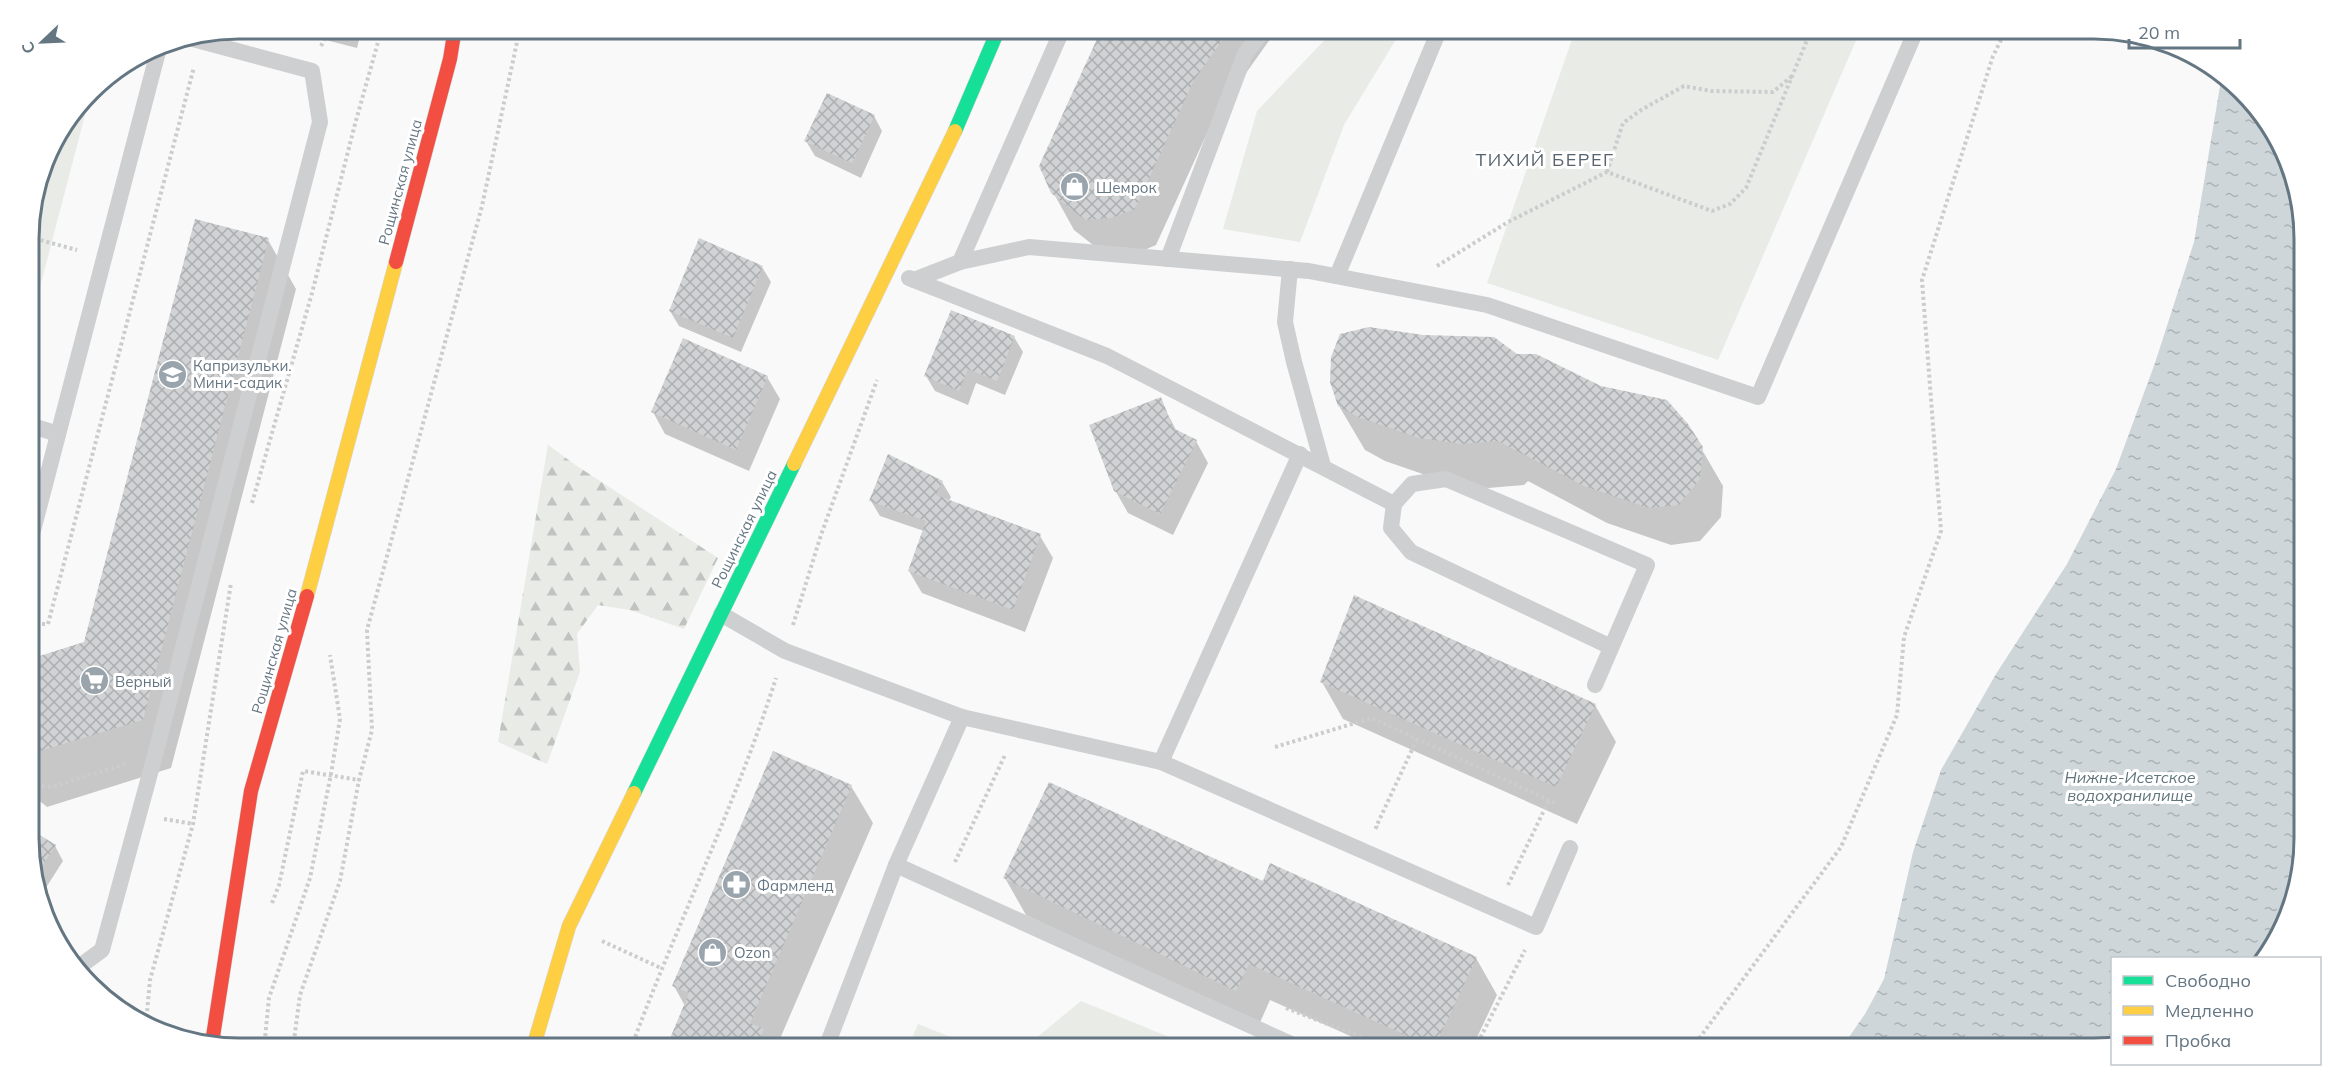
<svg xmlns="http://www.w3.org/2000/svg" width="2333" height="1077" viewBox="0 0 2333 1077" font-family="Mulish,sans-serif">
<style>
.green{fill:#e8ebe6}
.forest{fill:url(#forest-firs)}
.water{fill:url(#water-ripples)}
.shadow{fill:#0003}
.building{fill:url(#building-cross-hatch)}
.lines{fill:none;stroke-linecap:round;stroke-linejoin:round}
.fast-casing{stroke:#d5d6d7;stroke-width:15}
.slow-casing{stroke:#d5d6d7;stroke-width:15}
.jam-casing{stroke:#d5d6d7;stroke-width:15}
.path{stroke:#cbcccd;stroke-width:4;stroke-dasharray:3 3;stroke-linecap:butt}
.lane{stroke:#cecfd0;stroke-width:16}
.fast{stroke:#16e098;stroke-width:14}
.slow{stroke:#ffcf43;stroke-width:14}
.jam{stroke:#f24e42;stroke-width:14}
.labels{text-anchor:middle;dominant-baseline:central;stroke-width:6;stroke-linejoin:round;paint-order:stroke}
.street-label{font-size:15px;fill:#657683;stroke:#fff}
.poi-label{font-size:15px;fill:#657683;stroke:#fff;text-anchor:start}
.water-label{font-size:16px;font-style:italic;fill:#60757c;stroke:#fff}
.quarter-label{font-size:18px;letter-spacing:1.5px;fill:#57646e;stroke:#fff}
.rim{fill:none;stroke:#657683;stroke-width:3}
</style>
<defs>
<pattern id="forest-firs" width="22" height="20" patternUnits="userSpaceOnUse" patternTransform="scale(1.5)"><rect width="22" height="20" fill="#e8ebe6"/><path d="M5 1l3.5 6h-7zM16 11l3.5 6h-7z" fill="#c0c3c0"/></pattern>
<pattern id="water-ripples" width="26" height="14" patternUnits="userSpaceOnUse" patternTransform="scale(1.5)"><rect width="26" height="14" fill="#ced6d9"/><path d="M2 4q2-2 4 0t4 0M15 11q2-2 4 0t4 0" fill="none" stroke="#abb2b5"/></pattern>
<pattern id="building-cross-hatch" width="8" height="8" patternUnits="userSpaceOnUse" patternTransform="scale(1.5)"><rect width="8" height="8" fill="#d0d2d3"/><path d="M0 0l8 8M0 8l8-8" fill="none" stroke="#acafb1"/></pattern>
</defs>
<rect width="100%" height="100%" fill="#f9f9f9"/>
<!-- green -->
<g class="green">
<polygon points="1576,28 1861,29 1718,360 1487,283"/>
<polygon points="1335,29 1413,29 1398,36 1344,125 1300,242 1223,229 1257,111"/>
<polygon points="91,92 29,329 29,225 50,145"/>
<polygon points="1081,1001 1196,1048 1024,1048"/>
<polygon points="918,1024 978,1048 908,1048"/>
</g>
<!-- forest -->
<polygon class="forest" points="548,445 577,466 718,558 684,629 630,610 598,605 577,634 580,672 547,764 498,742"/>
<!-- water -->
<polygon class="water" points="2221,80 2261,111 2303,212 2304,839 2288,919 2265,958 2112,958 2112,1046 2108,1048 1837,1048 1849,1037 1865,1014 1884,979 1913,852 1941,770 1996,674 2067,564 2116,469 2155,363 2194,242"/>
<!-- shadow -->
<g class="shadow">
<polygon points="279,28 362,28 357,48"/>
<polygon points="920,28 938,28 936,34"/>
<polygon points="1103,28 1278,28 1214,118 1156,245 1133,255 1107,256 1074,230 1053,192"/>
<polygon points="874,116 882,131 861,178 815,156 806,141"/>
<polygon points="268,240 296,289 171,768 47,807 30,793 30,660 85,644"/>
<polygon points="762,267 771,282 741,352 679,326 670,311"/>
<polygon points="1014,337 1023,352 1005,395 976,383 968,405 935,391 926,376"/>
<polygon points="1519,357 1701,448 1723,486 1721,517 1700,541 1671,545 1607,523 1528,481 1524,485 1488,488 1446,482 1385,461 1365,450 1339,406"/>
<polygon points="767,377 780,399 749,471 665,434 653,412"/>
<polygon points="1160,399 1177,432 1196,441 1208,463 1173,535 1128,513 1115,490"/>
<polygon points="942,482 951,497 949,501 1040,536 1053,558 1025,632 922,593 909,571 924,531 880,516 871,501"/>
<polygon points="1322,682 1595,705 1616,742 1577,824 1343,719"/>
<polygon points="851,786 873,823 776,1048 667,1048 685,1006 674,986"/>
<polygon points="55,846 63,861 42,894 30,866"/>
<polygon points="1005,878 1263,883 1476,958 1497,995 1472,1048 1377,1048 1270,1000 1258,1027 1026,915"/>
</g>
<!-- building -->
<g class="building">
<polygon points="1102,28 1231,28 1194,80 1135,209 1111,218 1085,220 1051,193 1039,166"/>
<polygon points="827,93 875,115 852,163 804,141"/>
<polygon points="195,219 269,238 143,720 30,754 30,659 84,642"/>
<polygon points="699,238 763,266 733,338 669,311"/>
<polygon points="951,310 1015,336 997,381 968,369 959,391 924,376"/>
<polygon points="1369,327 1423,335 1494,337 1517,354 1536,354 1601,386 1667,400 1688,424 1703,447 1700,479 1679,505 1649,508 1584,486 1498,441 1462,444 1419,438 1358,417 1338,406 1330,382 1331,357 1340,334"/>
<polygon points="683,338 768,376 736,450 651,412"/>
<polygon points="1161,397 1173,428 1197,440 1160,514 1114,491 1089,425"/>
<polygon points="888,454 943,481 936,495 1041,534 1013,610 908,571 926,521 869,501"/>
<polygon points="1354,595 1596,704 1556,787 1320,682"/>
<polygon points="773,751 852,785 750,1023 764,1029 755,1048 666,1048 689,993 672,986"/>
<polygon points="1049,782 1263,881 1270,863 1477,957 1434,1048 1249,964 1236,991 1003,878"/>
<polygon points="30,829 56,845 35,877 30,866"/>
</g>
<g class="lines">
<defs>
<g id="fast">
<polyline points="955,131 999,28"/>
<polyline points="634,793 794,464"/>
</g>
<g id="slow">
<polyline points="794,464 955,131"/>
<polyline points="307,596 396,262"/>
<polyline points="533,1048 569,926 634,793"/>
</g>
<g id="jam">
<polyline points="396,262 450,59 455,28"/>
<polyline points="212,1043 251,791 307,596"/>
</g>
</defs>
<!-- fast casing -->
<use href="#fast" class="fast-casing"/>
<!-- slow casing -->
<use href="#slow" class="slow-casing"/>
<!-- jam casing -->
<use href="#jam" class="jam-casing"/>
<!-- path -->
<g class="path">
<polyline points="321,46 330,28"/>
<polyline points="1607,172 1623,123 1641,110 1684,86 1711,91 1773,92 1792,76"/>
<polyline points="29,237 77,250"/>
<polyline points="1437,266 1508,222 1607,172 1712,211 1730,204 1746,188 1812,28"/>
<polyline points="252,503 312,293 355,124 382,28"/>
<polyline points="30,624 48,624 194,67"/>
<polyline points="793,625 821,535 877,380"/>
<polyline points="1275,747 1372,718 1557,804"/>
<polyline points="30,785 52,787 125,764"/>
<polyline points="164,819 193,824"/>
<polyline points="1378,828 1376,827 1417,739"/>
<polyline points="955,862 1005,755"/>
<polyline points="1508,885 1549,800"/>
<polyline points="272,903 279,885 303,771 359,780"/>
<polyline points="602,941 661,968"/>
<polyline points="1286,1008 1390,1048"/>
<polyline points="146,1023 150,980 193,824 231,583"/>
<polyline points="264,1048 269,998 310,878 331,774 340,719 330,655"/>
<polyline points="293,1048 300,995 340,881 359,780 372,730 367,630 482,206 520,28"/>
<path d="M631 1048C677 924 736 804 776 678"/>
<polyline points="1475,1048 1525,950"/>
<polyline points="1692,1048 1841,847 1897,715 1904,637 1941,531 1922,280 1993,56 2007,28"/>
</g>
<!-- lane -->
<g class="lane">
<polyline points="1168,259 1245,54 1265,28"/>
<polyline points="960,262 1063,28"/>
<polyline points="1290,269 1285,322 1294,362 1323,466"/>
<polyline points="1337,276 1440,28"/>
<polyline points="909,278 1107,356 1394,504 1412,484 1446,479 1647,565 1595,685"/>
<polyline points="914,280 960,262 1029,247 1309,271 1487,305 1758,397 1917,28"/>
<polyline points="29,425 58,434"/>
<polyline points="1394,504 1391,528 1411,552 1611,647"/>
<polyline points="30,542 160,44"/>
<polyline points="721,614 785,651 962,717"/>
<polyline points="1161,762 1536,927 1570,848"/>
<polyline points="896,865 962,717 1161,762 1300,454"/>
<polyline points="76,969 102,950 155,755 320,122 312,71 189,38"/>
<polyline points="826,1048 896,865 1300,1048"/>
</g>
<!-- fast -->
<use href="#fast" class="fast"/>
<!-- slow -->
<use href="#slow" class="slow"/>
<!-- jam -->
<use href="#jam" class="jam"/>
</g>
<!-- icons -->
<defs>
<symbol id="shop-disc" viewBox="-11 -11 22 22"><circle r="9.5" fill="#99a4ac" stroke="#fff"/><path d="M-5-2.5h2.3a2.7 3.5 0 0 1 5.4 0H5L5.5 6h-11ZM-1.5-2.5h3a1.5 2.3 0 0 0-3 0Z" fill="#fff"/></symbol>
<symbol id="school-disc" viewBox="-11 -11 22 22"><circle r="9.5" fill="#99a4ac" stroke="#fff"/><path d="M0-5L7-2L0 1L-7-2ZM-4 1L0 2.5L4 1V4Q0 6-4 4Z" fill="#fff"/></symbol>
<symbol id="supermarket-disc" viewBox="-11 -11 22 22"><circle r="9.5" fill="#99a4ac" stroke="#fff"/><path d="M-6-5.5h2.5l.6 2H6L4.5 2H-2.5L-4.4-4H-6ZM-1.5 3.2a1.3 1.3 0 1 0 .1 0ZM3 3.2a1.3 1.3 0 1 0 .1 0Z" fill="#fff"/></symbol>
<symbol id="pharmacy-disc" viewBox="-11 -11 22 22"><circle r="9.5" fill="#99a4ac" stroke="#fff"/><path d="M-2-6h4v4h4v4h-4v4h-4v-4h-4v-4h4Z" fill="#fff"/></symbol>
</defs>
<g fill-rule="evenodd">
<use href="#shop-disc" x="1058" y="170" width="33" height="33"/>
<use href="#school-disc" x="156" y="358" width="33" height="33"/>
<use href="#supermarket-disc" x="78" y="664" width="33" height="33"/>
<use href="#pharmacy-disc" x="720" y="868" width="33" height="33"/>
<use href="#shop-disc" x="696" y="936" width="33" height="33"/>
</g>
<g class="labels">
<!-- street labels -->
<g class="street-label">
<text transform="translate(400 182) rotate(-75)">Рощинская улица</text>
<text transform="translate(744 529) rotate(-64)">Рощинская улица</text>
<text transform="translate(274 651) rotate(-74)">Рощинская улица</text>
</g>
<!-- poi labels -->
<g class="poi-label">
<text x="1096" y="187">Шемрок</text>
<text x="193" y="365">Капризульки.<tspan x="193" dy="17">Мини-садик</tspan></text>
<text x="115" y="681">Верный</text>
<text x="757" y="885">Фармленд</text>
<text x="734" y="952">Ozon</text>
</g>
<!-- water labels -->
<g class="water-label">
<text x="2130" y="777">Нижне-Исетское<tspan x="2130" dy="18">водохранилище</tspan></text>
</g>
<!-- quarter labels -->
<g class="quarter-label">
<text x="1545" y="159">ТИХИЙ БЕРЕГ</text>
</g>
</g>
<!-- crop -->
<path d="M0 0H2333V1077H0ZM239 39H2094A200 200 0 0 1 2294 239V838A200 200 0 0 1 2094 1038H239A200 200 0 0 1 39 838V239A200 200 0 0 1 239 39Z" fill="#fff" fill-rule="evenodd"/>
<path class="rim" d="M239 39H2094A200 200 0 0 1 2294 239V838A200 200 0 0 1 2094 1038H239A200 200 0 0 1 39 838V239A200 200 0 0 1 239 39Z"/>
<!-- legend -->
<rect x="2111" y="957" width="210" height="108" fill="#ffffff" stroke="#c1c8cd" stroke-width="1.5"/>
<rect x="2123" y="976" width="30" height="9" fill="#16e098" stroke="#c1c8cd" stroke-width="1.5"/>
<text x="2165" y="987" font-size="18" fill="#657683">Свободно</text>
<rect x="2123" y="1006" width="30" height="9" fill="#ffcf43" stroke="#c1c8cd" stroke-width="1.5"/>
<text x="2165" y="1017" font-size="18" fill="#657683">Медленно</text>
<rect x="2123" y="1036" width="30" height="9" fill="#f24e42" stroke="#c1c8cd" stroke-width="1.5"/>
<text x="2165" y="1047" font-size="18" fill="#657683">Пробка</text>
<!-- north arrow -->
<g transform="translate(42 42) rotate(247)" stroke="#ffffff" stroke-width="4.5" paint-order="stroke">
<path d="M0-4.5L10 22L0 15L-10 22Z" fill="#657683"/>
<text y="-9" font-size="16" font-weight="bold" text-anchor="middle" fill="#657683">С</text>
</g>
<!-- scale -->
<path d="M2129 39v9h111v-9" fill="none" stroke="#657683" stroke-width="3"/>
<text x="2138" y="39" font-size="18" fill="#657683" stroke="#ffffff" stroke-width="4.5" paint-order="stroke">20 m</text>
</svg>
